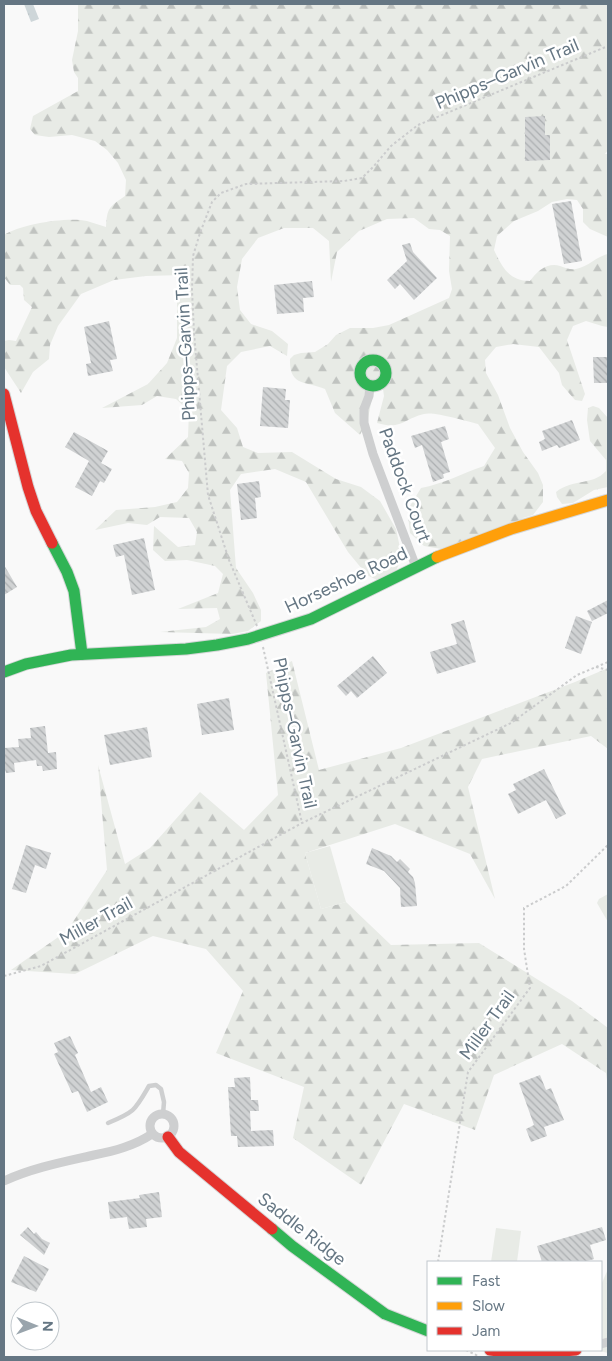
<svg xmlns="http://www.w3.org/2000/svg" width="612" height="1361" viewBox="0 0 612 1361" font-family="Figtree,sans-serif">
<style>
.forest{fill:url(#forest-firs)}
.park{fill:#e8ebe6}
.water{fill:url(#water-ripples)}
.building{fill:url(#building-back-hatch)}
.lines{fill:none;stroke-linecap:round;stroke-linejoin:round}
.fast-casing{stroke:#d5d6d7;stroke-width:13}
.slow-casing{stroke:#d5d6d7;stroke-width:13}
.jam-casing{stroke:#d5d6d7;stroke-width:13}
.path{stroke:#cbcccd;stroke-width:2;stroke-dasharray:2.5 2.5;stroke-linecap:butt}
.lane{stroke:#cecfd0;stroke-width:4.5}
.street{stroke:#cecfd0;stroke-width:9}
.fast{stroke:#30b455;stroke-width:11}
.slow{stroke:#ff9f0a;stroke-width:11}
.jam{stroke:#e5322d;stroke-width:11}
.labels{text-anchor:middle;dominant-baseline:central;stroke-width:5;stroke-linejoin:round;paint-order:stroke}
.street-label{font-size:18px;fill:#657683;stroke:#fff}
</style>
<defs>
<pattern id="forest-firs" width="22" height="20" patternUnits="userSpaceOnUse" patternTransform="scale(1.25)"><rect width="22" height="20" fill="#e8ebe6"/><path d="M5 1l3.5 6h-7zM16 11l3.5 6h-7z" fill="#c0c3c0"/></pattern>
<pattern id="water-ripples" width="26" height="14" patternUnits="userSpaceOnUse" patternTransform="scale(1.25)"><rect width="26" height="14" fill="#ced6d9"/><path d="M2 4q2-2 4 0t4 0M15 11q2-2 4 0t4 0" fill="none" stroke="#abb2b5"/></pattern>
<pattern id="building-back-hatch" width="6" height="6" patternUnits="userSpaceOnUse" patternTransform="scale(1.25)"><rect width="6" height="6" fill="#d0d2d3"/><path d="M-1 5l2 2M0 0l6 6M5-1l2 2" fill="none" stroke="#acafb1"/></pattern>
</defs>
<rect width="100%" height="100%" fill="#f9f9f9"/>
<!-- forest -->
<g class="forest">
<path d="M78 4H608V150L605 154H608V237L590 229 583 222V209L577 200 567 199 552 202 538 211 514 221 497 236 494 250C502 267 509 281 530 281 537 271 548 262 560 266 566 268 570 270 576 269 588 267 597 256 608 254V327L602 326 586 321 573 326 567 340 585 394 582 401 575 400 562 385 559 373 539 347 513 344 496 347 485 360 486 373 498 395 510 428 523 452 538 473 543 485V502L533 515 523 518 517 525 441 549 424 546 410 533 408 515 410 506 421 488C443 484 463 473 484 466L495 448 478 424C466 421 433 411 424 414 403 419 402 430 377 423L384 396 382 382 374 389 368 418 360 435 335 413 325 389C307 381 289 387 290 359L294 355 301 353 315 352 328 344 336 335 350 328H373L389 325 449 298 452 289 449 271 450 236 440 230 429 229 414 218 387 219 359 231 337 252 331 282 329 241 313 228H284L258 238 242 259 237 287 240 310 251 324 272 331 288 344 287 356 270 346 241 352 227 366 221 410 237 428 243 447 258 453 292 452 336 479 361 487 380 501 396 529 402 557 395 573 377 580 367 575 348 552 306 482 275 469 241 474 230 490 236 568 253 593 261 610V621L248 631 232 634 160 632 206 627 220 619 217 608 178 609 218 593 223 574 215 566 187 560 165 561 153 550 154 526 178 547 195 545 197 532 189 518 160 517 147 525 128 523 95 530 116 510 155 507 177 502 188 488 189 473 182 461 165 459 188 437 189 411 176 399 157 396 142 405 102 408 148 384 167 363 177 338V298L183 275 146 276 114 280 81 294 58 326 50 345 49 359 33 372 21 393 4 367V341L9 340 16 341 32 307 24 300 23 288 20 285H10L4 277V235C22 224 66 217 87 221 93 223 100 225 106 227 107 208 109 207 125 196L126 180 118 163 107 150 95 141 72 135 49 137 35 135 30 129 33 116 78 91V78L74 72 72 60 78 31Z"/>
<path d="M593 406 599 408 608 418V487L594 490 573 503 562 504 557 497 556 492C574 478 592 486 606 471V460L590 441 587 420 588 408Z"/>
<polygon points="292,661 319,770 401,748 575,682 608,668 608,749 591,736 482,759 468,787 495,899 470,854 395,824 305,853 321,909 346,902 391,945 479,943 572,1001 608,1028 608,1088 606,1073 562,1044 494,1075 475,1130 404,1104 361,1185 293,1138 304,1087 216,1053 243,991 206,949 153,936 75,974 11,970 67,931 107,870 98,765 125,864 150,848 200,792 244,830 278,795 266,673"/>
<polygon points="608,1269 608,1353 596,1350 601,1350 601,1285"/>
</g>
<!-- park -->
<g class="park">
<polygon points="330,846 346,902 321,909 305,853"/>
<polygon points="608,894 608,922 597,903 599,899"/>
<polygon points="496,1228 521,1231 517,1262 491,1262"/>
</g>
<!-- water -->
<polygon class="water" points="24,4 33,4 39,19 31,22"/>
<!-- building -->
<g class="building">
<polygon points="545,116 545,135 550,135 550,160 525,161 525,117"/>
<polygon points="571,201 582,261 564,264 552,204"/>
<polygon points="410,243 413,252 437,278 414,300 400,284 395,289 387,280 407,261 402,245"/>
<polygon points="312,281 314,297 303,298 304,312 277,314 274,285"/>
<polygon points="109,321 117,359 110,360 113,371 88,376 86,364 91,363 84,327"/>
<polygon points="593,357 608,357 608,383 594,383"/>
<polygon points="263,387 286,389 285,400 290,400 288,428 260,426"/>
<polygon points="572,420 580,440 559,448 557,445 542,451 539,442 545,439 542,431"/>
<polygon points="445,426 449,439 441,442 450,472 443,474 444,478 433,482 422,445 415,448 411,436"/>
<polygon points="74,432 108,451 101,463 112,469 104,483 100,481 92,496 75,487 89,461 65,447"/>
<polygon points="259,481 261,497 255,498 257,518 241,520 237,484"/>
<polygon points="144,538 155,590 132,595 124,555 116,557 113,545"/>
<polygon points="4,565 17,587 4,595"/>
<polygon points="608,600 608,613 592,621 587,611"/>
<polygon points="576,616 592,622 581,654 565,648"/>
<polygon points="464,620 476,662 437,674 430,652 457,644 451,624"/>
<polygon points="373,656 387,673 357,698 351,691 346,696 337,686"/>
<polygon points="229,698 234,730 202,735 197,704"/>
<polygon points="45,726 48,753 56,752 57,769 43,771 42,766 37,766 36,760 14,763 15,772 6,773 4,765 4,748 19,747 18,739 31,738 30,728"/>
<polygon points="147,727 152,757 110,765 104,735"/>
<polygon points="544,769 566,814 556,819 546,800 518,814 508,794 516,790 513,784"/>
<polygon points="26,845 51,853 46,869 35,865 26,893 12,889"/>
<polygon points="372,848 391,856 397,862 400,859 410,869 408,872 413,877 415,883 417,906 401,907 400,888 384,871 366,864"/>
<polygon points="70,1036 78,1053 75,1055 91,1092 101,1087 108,1102 87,1112 78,1091 72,1093 54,1054 58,1052 54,1043"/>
<polygon points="540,1075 546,1090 551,1088 564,1120 544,1127 547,1136 531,1142 526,1129 534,1125 519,1083"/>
<polygon points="250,1077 251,1100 258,1100 259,1111 250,1111 251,1131 273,1130 274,1146 238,1147 237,1136 231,1136 228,1087 235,1087 234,1078"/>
<polygon points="159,1192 162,1217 146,1219 147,1227 129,1229 127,1217 110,1219 108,1202 140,1198 139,1195"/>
<polygon points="28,1227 34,1234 36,1232 42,1239 50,1243 44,1255 20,1235"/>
<polygon points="602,1227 606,1240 590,1245 594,1259 584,1262 542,1262 537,1246"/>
<polygon points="24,1256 49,1269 36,1292 11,1282"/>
</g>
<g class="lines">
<defs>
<g id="fast">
<circle cx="373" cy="373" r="13"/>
<polyline points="52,543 67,572 74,591 82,654"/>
<polyline points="4,672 26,664 71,655 186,649 217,645 248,639 311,619 437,557"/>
<polyline points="272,1229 292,1246 385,1314 428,1331"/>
</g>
<polyline id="slow" points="437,557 511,529 608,500"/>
<g id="jam">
<polyline points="4,394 28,487 36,511 52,543"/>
<polyline points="168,1137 179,1152 272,1229"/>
<polyline points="490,1350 522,1354 576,1350"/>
</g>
</defs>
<!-- fast casing -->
<use href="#fast" class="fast-casing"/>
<!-- slow casing -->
<use href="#slow" class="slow-casing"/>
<!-- jam casing -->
<use href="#jam" class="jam-casing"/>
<!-- path -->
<g class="path">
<polyline points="257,626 229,560 208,495 194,333 192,290 193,256 200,233 212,202 221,193 246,184 344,181 362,178 374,166 391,146 418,125 608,46"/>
<polyline points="263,647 302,823"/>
<polyline points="596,667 608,670"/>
<polyline points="4,976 41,966 302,823 511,723 577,675 608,662"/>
<polyline points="438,1262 468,1072 530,988 524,949 524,908 566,886 608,845"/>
<polyline points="466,1350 480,1357"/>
</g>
<!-- lane -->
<path class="lane" d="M108 1123C135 1112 135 1110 149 1086L156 1085 161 1089 164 1102 163 1114"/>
<!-- street -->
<g class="street">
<polyline points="370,386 369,396 364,409 364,423 373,454 416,567"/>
<circle cx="162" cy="1126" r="12"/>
<path d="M4 1181C32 1168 63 1162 94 1155 114 1151 134 1146 152 1134"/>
<polyline points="601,1344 608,1342"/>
</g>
<!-- fast -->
<use href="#fast" class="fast"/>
<!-- slow -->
<use href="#slow" class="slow"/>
<!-- jam -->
<use href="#jam" class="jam"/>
</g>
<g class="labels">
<!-- street labels -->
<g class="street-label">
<text transform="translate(507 74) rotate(-23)">Phipps–Garvin Trail</text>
<text transform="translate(185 344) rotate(-93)">Phipps–Garvin Trail</text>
<text transform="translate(405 485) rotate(70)">Paddock Court</text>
<text transform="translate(346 580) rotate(-25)">Horseshoe Road</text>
<text transform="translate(295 733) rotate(78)">Phipps–Garvin Trail</text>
<text transform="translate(96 921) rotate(-29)">Miller Trail</text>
<text transform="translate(487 1025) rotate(-54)">Miller Trail</text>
<text transform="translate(302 1229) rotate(38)">Saddle Ridge</text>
</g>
</g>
<!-- border -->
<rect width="612" height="1361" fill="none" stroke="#657683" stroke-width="10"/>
<!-- legend -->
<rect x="427" y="1261" width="175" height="90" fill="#ffffff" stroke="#c1c8cd"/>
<rect x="437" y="1277" width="25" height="8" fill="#30b455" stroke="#c1c8cd"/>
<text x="472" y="1286" font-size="15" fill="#657683">Fast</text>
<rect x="437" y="1302" width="25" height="8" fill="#ff9f0a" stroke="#c1c8cd"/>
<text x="472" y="1311" font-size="15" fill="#657683">Slow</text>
<rect x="437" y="1327" width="25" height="8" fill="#e5322d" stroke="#c1c8cd"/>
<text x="472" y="1336" font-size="15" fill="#657683">Jam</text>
<!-- north arrow -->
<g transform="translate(35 1326) rotate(91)"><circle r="24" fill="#ffffff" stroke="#c1c8cd"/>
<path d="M0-4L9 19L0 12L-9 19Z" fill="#99a4ac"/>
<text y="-8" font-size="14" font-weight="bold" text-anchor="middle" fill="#657683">N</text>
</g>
</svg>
